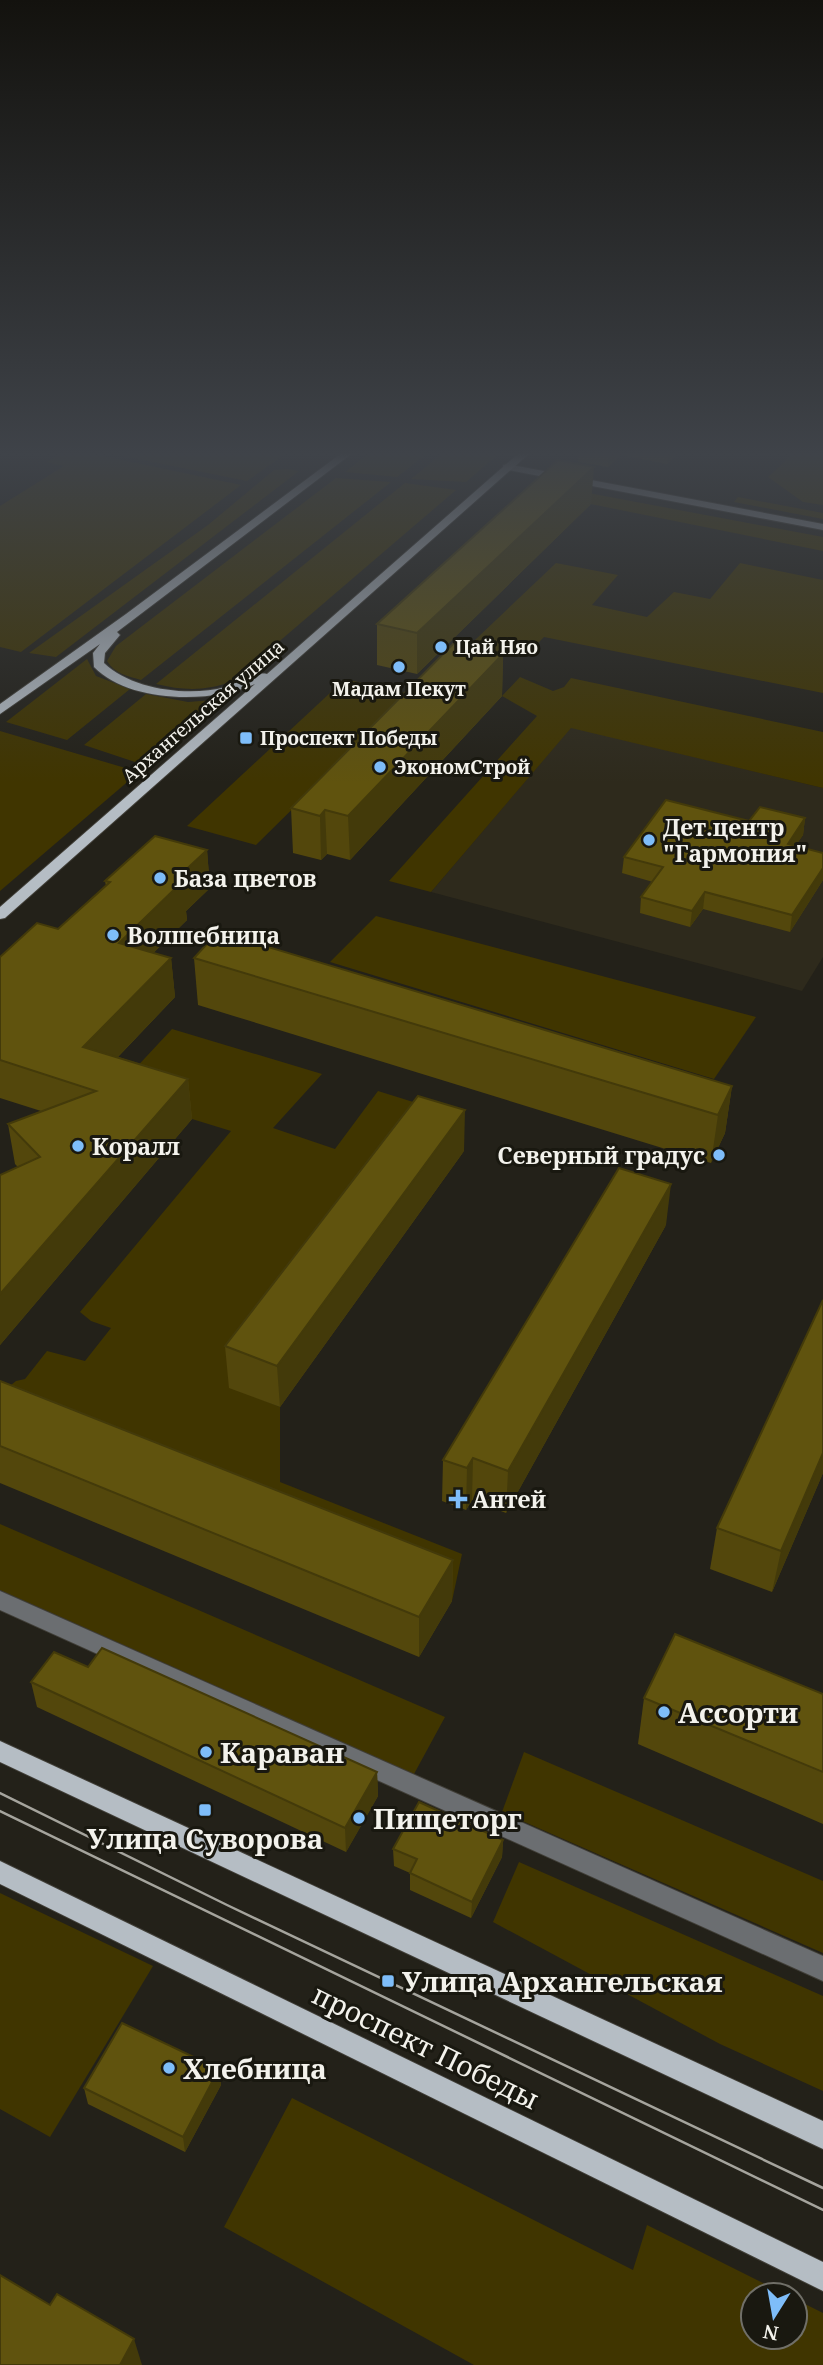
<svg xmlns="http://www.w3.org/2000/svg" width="823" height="2365" viewBox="0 0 823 2365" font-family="'Noto Serif',serif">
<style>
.built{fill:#2e2a1c}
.green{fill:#403500}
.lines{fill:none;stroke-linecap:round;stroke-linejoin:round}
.minor-casing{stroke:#403e37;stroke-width:2}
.secondary-casing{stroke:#403e37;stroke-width:2}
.primary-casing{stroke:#403e37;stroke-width:2}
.minor{fill:#6b6e71;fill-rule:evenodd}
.secondary{fill:#959aa0;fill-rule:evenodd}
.primary{fill:#b5bdc4;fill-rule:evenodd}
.tram{stroke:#a5a49d;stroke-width:2.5}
.wall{fill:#53470c}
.shaded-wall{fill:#433a0a}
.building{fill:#60530e;stroke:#433a0a;stroke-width:2}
.poi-dot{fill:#7ebdf9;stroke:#191810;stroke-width:2.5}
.labels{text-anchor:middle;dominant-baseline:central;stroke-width:6;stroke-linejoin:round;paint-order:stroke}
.far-poi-label{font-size:19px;font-weight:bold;fill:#f3f2ec;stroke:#191810;text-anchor:start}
.far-street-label{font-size:19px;fill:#f3f2ec;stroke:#191810}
.poi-label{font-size:23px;font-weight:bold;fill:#f3f2ec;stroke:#191810;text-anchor:start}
.near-poi-label{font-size:28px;font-weight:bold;fill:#f3f2ec;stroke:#191810;text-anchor:start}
.near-street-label{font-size:28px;fill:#f3f2ec;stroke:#191810}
</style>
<rect width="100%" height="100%" fill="#232119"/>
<!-- built -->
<polygon class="built" points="571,727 823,788 823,957 802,991 431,892"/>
<!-- green -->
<g class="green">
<polygon points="65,452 84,452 241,485 21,652 0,647 0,506 64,466 46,462"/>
<polygon points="103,452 288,452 247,481"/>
<polygon points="371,452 429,452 397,477 345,472"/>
<polygon points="444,452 501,452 466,482 411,479"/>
<polygon points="795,452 823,452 823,505 803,502 768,477"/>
<polygon points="288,469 299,471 56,657 29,653 208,525 274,470"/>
<path d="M336 478 391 482 141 680C128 676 115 674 107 661L116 646Z"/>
<path d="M405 483 456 490 233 681C206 691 185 691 156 684Z"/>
<polygon points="551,486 823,537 823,551 556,497"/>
<polygon points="738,497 823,513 823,519 734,502"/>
<polygon points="556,563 618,575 592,605 647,617 674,592 710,599 740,563 823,580 823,693 544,637 530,651 490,657 436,677"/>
<polygon points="87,659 96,676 130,689 67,740 6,722"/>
<polygon points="520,677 553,691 564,687 571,678 823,732 823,788 571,728 431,892 389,881 537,716 502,696"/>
<polygon points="345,679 409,694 256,845 187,826"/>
<polygon points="146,694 188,702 226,699 147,766 84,745"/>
<polygon points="0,731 139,772 0,891"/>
<polygon points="376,916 756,1017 714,1079 330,962"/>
<polygon points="172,1029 322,1074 273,1128 335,1149 378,1091 442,1111 230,1387 280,1407 280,1482 462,1554 452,1601 0,1394 16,1381 25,1379 47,1351 85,1361 111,1328 91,1321 80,1312 231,1131 192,1119 132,1072"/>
<polygon points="0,1524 445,1717 414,1774 0,1590"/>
<polygon points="524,1752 823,1881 823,1953 502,1812"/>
<polygon points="519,1862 823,1996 823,2091 720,2044 493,1922"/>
<polygon points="0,1893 153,1966 50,2137 0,2109"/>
<polygon points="292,2098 633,2270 647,2225 787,2295 753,2295 753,2337 795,2337 795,2299 823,2313 823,2365 474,2365 224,2227"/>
</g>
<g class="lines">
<defs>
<polygon id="minor" points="0,1591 823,1956 823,1981 0,1610"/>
<polygon id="secondary" points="507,464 823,524 823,530 503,469 503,465"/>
<g id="primary">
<path d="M343 452H354L117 632 120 635 105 653 104 663C132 690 190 697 225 687 238 683 254 671 267 674L520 452H531L5 918 0 919V907L255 684C211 704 129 703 94 667L93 653 100 644 0 714V704L126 614Z"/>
<polygon points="0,1741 823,2121 823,2149 0,1762"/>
<polygon points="0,1861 823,2262 823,2291 0,1884"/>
</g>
</defs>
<!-- minor casing -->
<use href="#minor" class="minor-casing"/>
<!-- secondary casing -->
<use href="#secondary" class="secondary-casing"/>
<!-- primary casing -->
<use href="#primary" class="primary-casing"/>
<!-- minor -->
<use href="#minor" class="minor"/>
<!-- secondary -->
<use href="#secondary" class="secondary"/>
<!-- primary -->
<use href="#primary" class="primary"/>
<!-- tram -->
<g class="tram">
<polyline points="0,1793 227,1905 823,2188"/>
<polyline points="0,1811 823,2210"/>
</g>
</g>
<!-- wall -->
<g class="wall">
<polygon points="579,452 680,452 667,464 621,455 608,467 578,462"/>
<polygon points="591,504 417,674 377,665 377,624"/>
<polygon points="487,644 486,650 503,654 502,696 350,860 327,854 321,860 293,853 291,808"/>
<polygon points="805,818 803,835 795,846 823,853 823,880 790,932 703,909 690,927 640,913 641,897 653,882 622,873 624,857 749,821"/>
<polygon points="207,850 210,888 186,911 187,920 153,953 171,958 175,997 118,1057 188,1079 192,1119 0,1345 0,1175 18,1167 15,1164 8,1124 41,1111 0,1098 0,957 58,929 106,886 105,881"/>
<polygon points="194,958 732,1086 725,1133 711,1163 198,1005"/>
<polygon points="464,1151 280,1407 229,1388 225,1346"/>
<polygon points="666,1225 506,1513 472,1500 466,1510 442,1501 443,1460"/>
<polygon points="823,1300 823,1473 772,1592 710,1569 717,1528"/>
<polygon points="0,1381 453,1560 452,1601 419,1657 0,1483"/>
<polygon points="88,1667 377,1772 378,1796 346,1852 37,1707 31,1682"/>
<polygon points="823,1694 823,1824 638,1744 644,1698"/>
<polygon points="503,1840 502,1857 471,1918 410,1890 410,1873 394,1866 393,1849"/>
<polygon points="219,2069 221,2085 185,2152 88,2104 84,2088"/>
</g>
<!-- shaded-wall -->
<g class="shaded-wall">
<polygon points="609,452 622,452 621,455 608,467"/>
<polygon points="668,452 680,452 667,464"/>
<polygon points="594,467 591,504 417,674 417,633"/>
<polygon points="487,644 486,672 503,654 502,696 350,860 348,816"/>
<polygon points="325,810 327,854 321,860 320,816"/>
<polygon points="805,818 803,835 786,860 788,844"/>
<polygon points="207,850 210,888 186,911 187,920 124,982 119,943 176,879"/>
<polygon points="823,868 823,880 790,932 792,915"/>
<polygon points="705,892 703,909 690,927 692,911"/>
<polygon points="171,958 175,997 89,1087 83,1047"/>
<polygon points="188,1079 192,1119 0,1345 0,1294"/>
<polygon points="732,1086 725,1133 711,1163 718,1115"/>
<polygon points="465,1110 464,1151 280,1407 277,1366"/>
<polygon points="671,1184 666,1225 506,1513 508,1471"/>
<polygon points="823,1453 823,1473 772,1592 781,1551"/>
<polygon points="473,1458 472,1500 466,1510 467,1468"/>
<polygon points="453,1560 452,1601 419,1657 419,1617"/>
<polygon points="377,1772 378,1796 346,1852 345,1828"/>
<polygon points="503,1840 502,1857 471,1918 472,1902"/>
<polygon points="219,2069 221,2085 185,2152 183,2137"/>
<polygon points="134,2339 142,2365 120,2365"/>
</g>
<!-- building -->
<g class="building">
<polygon points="558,460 594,467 417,633 377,624"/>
<polygon points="458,639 487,644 482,649 503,654 348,816 325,810 320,816 291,808"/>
<polygon points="666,800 749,821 760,807 805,818 788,844 823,853 823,868 792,915 705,892 692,911 641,897 663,867 624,857"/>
<polygon points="155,836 207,850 176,879 183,881 119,943 171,958 83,1047 188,1079 0,1294 0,1175 40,1157 8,1124 96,1091 0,1060 0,957 37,923 58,929 110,882 105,881"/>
<polygon points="218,932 732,1086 718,1115 194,958"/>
<polygon points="418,1096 465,1110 277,1366 225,1346"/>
<polygon points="619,1168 671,1184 508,1471 473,1458 467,1468 443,1460"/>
<polygon points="823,1300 823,1453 781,1551 717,1528"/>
<polygon points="0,1381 453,1560 419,1617 0,1446"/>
<polygon points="675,1634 823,1694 823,1772 644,1698"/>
<polygon points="102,1648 377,1772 345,1828 31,1682 54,1652 88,1667"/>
<polygon points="419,1802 503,1840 472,1902 410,1873 417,1859 393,1849"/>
<polygon points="122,2023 219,2069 183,2137 84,2088"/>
<polygon points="0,2275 50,2305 57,2294 134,2339 120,2365 0,2365"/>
</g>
<!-- sky -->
<linearGradient id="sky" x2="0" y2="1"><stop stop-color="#13120e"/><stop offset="0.58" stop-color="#3f4349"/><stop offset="1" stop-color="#3f4349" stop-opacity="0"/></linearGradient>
<rect width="823" height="783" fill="url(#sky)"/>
<!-- markers -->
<g class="poi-dot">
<circle cx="441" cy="647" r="7"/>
<circle cx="399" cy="667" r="7"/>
<rect x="239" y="731" width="14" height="14" rx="3.5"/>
<circle cx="380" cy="767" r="7"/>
<circle cx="649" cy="840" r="7"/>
<circle cx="160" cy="878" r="7"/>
<circle cx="113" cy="935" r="7"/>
<circle cx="78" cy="1146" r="7"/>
<circle cx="719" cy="1155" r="7"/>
<path d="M454.5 1488.5h7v7h7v7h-7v7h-7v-7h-7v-7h7z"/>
<circle cx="664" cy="1712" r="7"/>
<circle cx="206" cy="1752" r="7"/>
<rect x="198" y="1803" width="14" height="14" rx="3.5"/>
<circle cx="359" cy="1818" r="7"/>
<rect x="381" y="1974" width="14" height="14" rx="3.5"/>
<circle cx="169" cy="2068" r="7"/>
</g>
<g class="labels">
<!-- far-poi labels -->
<g class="far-poi-label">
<text x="455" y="647">Цай Няо</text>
<text x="399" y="689" text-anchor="middle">Мадам Пекут</text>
<text x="260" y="738">Проспект Победы</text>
<text x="394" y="767">ЭкономСтрой</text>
</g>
<!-- far-street labels -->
<g class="far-street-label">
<text transform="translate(203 711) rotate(-41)">Архангельская улица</text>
</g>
<!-- poi labels -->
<g class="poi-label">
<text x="663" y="827">Дет.центр<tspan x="663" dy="26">"Гармония"</tspan></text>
<text x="174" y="878">База цветов</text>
<text x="127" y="935">Волшебница</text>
<text x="92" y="1146">Коралл</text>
<text x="705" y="1155" text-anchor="end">Северный градус</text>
<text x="472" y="1499">Антей</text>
</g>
<!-- near-poi labels -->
<g class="near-poi-label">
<text x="678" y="1712">Ассорти</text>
<text x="220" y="1752">Караван</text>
<text x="373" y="1818">Пищеторг</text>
<text x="205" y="1838" text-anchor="middle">Улица Суворова</text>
<text x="402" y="1981">Улица Архангельская</text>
<text x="183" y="2068">Хлебница</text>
</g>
<!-- near-street labels -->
<g class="near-street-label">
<text transform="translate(426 2046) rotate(26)">проспект Победы</text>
</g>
</g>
<!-- north arrow -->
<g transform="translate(774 2316) rotate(191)"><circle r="33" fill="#191810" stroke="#706f68" stroke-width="2"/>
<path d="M0-5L12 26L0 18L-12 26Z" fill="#7ebdf9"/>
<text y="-10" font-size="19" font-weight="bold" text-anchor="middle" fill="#f3f2ec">N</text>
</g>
</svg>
